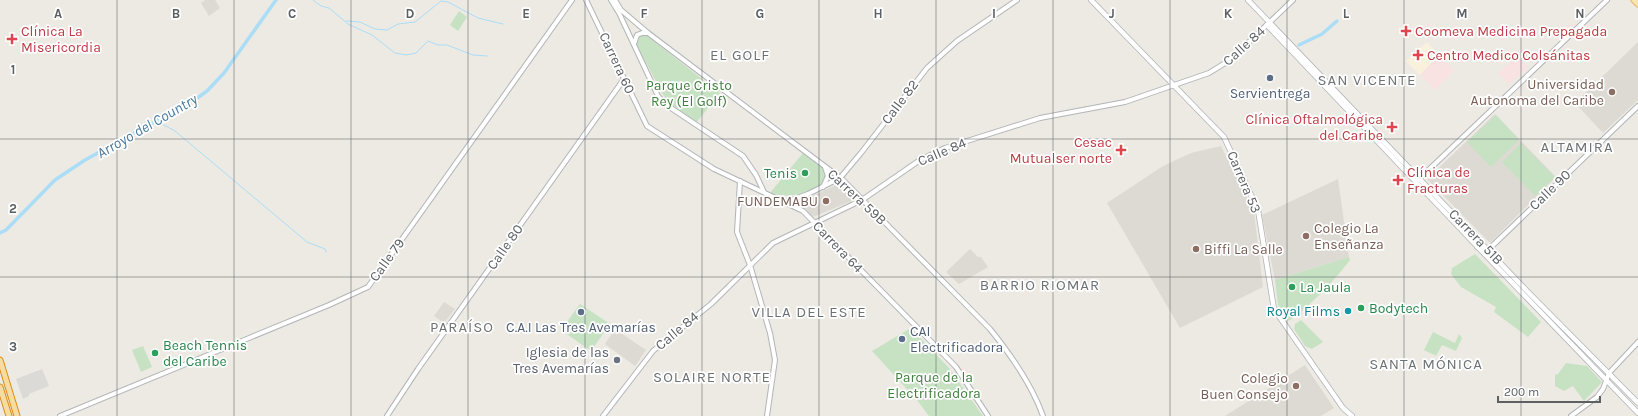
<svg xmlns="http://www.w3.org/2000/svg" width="1638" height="416" viewBox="0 0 1638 416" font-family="Karla,sans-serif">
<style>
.commercial{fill:#faf1dc}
.industrial{fill:#dcdad7}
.education{fill:#ddd9d3}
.medical{fill:#f9e2e2}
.green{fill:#c6e2c3}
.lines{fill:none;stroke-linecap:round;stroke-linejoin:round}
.stream{stroke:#abddf7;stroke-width:1}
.canal{stroke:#abddf7;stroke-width:3.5}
.tertiary-casing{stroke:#b2b5b8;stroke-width:6}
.secondary-casing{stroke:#b1b4b8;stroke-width:6}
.primary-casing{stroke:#e4b567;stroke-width:7}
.trunk-casing{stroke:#dc8c16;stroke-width:7}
.tertiary{stroke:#fff;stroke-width:4}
.secondary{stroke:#fff;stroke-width:4.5}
.primary{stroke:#f7e5af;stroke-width:5}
.trunk{stroke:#f5dca2;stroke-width:5}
.grid{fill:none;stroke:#5c6063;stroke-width:1;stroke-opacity:0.55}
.health-dot{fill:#e0444e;stroke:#fff;stroke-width:1.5}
.service-dot{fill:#5c6f8a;stroke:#fff;stroke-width:1.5}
.education-dot{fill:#8d6e63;stroke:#fff;stroke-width:1.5}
.leisure-dot{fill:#2e9e5b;stroke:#fff;stroke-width:1.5}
.culture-dot{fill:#0f9aa8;stroke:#fff;stroke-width:1.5}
.worship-dot{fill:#6b7280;stroke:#fff;stroke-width:1.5}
.labels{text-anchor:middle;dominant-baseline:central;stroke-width:3.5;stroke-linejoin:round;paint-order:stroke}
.health-label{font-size:14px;fill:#be3a42;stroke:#fff;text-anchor:start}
.street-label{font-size:14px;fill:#5c6063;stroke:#fff}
.education-label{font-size:14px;fill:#785e54;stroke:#fff;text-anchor:end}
.park-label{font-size:14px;fill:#40813d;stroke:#fff}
.service-label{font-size:14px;fill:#4e5e75;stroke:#fff}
.leisure-label{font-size:14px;fill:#27864d;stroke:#fff;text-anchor:start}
.culture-label{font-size:14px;fill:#0d838f;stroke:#fff;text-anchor:end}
.worship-label{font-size:14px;fill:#5b616d;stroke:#fff;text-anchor:end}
.neighbourhood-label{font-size:15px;letter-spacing:1px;fill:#6d7275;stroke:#fff}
.water-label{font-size:15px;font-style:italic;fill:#477a9f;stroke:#fff}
.grid-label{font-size:13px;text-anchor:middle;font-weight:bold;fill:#5c6063;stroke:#fff;stroke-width:3.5;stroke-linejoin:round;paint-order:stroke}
</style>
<rect width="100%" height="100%" fill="#edeae4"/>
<!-- commercial -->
<polygon class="commercial" points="1427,42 1439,55 1420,75 1406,61"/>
<!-- industrial -->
<polygon class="industrial" points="42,369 49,386 29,394 29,396 23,399 16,379"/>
<!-- education -->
<g class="education">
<polygon points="205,0 215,0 220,8 209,16 201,3"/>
<polygon points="1638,42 1638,100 1603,133 1575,103"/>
<polygon points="1495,114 1556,177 1490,243 1427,179"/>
<polygon points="1221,146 1254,212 1263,287 1180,328 1107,203 1163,166 1191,153"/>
<polygon points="1338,179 1349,257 1275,280 1262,215"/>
<polygon points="840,183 856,199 813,217 796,204"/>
<polygon points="970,249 978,257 981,257 988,267 959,284 946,272"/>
<polygon points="444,302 455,309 444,323 434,316"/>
<polygon points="615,329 646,350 635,366 605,344"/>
<polygon points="1305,365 1334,408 1321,416 1225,416"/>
</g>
<!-- medical -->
<g class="medical">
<polygon points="1439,55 1454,71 1435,90 1420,75"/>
<polygon points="1517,56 1528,67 1509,85 1498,73"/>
</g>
<!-- green -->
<g class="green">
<polygon points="459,11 467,17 458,31 450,25"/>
<polygon points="642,35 647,36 720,93 696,123 666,100 636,44 638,37"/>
<polygon points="1496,115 1519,140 1491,167 1467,142"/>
<polygon points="1521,143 1555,177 1535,196 1502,162"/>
<path d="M803 153 837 178C814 189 795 201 770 193Z"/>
<polygon points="1475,254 1541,322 1528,337 1494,312 1496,307 1461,287 1451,274 1452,268"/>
<path d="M1349 257 1350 260C1333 282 1312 304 1289 321L1278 305 1275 280Z"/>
<polygon points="580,304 610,324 591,351 561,330"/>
<polygon points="1301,320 1323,342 1312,349 1305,346 1294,329 1295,324"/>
<polygon points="911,328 949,368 983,416 929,416 917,400 872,351"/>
<polygon points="1433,332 1455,343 1459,334 1462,338 1456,351 1442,345 1436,356 1424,350"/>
<polygon points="143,346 152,367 141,372 132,350"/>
<polygon points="1566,363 1587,366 1602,382 1584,401 1573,386 1564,391 1555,386 1555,375 1558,374"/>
</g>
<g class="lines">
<!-- stream -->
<g class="stream">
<polyline points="313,0 321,6 329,8 348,24 372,35 395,53 406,55 416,53 428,41 438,45 447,45 473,55 487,56"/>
<polyline points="346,21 360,22 375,29 387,30 398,24 415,22 441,1 448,2 478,18 503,24"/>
<polyline points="153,122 164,125 175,131 307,242 325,249 326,252"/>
</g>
<!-- canal -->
<g class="canal">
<polyline points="1299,45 1322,34 1337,21"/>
<polyline points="0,233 6,230 55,180 85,160 196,99 207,91 224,73 276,0"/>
</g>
<defs>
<g id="tertiary">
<polyline points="586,0 647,126 714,169 803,211 956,367 988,416"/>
<polyline points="611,0 619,13 658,96 665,104 743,156 756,175 764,192"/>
<path d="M615 0 621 10 648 33 843 180 990 329C1011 355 1032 385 1043 416"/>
<polyline points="634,44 637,35 642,33 648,33"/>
<polyline points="1418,180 1607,0"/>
<polyline points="740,181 737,232 750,265 770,333 775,360 767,416"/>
<polyline points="823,187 828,176 825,167"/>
<polyline points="786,202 808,194 840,178 861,153 927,68 957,41 1017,0"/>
<polyline points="1477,247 1488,250 1638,106"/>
<polyline points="60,416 329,305 368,287 572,0"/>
<polyline points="387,416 418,369 624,79"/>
<polyline points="603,416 653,351 711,304 773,243 862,200 920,160 945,148 1040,118 1125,102 1209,73 1230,60 1293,0"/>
<polyline points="1571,416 1597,397 1603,389 1609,373 1638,342"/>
</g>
<g id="secondary">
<polyline points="1091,0 1224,137 1258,210 1274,309 1343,408 1352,416"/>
<polyline points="1248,0 1527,291 1638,403"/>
<polyline points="1267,25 1472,241 1638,413"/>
</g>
<polyline id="primary" points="1634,0 1638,4"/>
<g id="trunk">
<polyline points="0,360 17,416"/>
<polyline points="0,387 9,416"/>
</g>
</defs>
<!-- tertiary casing -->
<use href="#tertiary" class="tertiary-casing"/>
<!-- secondary casing -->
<use href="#secondary" class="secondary-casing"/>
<!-- primary casing -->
<use href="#primary" class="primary-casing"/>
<!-- trunk casing -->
<use href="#trunk" class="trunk-casing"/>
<!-- tertiary -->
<use href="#tertiary" class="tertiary"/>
<!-- secondary -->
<use href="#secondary" class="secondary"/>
<!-- primary -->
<use href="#primary" class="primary"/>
<!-- trunk -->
<use href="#trunk" class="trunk"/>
</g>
<!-- grid -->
<path class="grid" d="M117 0V416M234 0V416M351 0V416M468 0V416M585 0V416M702 0V416M819 0V416M936 0V416M1053 0V416M1170 0V416M1287 0V416M1404 0V416M1521 0V416M0 139H1638M0 277H1638"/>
<!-- markers -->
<g class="health-dot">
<path d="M1404 25h4v4h4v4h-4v4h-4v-4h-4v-4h4z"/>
<path d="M10 33h4v4h4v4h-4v4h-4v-4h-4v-4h4z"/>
<path d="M1416 49h4v4h4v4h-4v4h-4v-4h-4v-4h4z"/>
<path d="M1390 121h4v4h4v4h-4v4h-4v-4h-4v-4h4z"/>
<path d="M1119 144h4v4h4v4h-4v4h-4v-4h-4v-4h4z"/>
<path d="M1396 174h4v4h4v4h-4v4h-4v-4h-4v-4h4z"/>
</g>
<g class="service-dot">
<circle cx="1270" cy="78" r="4"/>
<circle cx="581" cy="312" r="4"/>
<circle cx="902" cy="339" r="4"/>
</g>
<g class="education-dot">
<circle cx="1612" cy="92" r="4"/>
<circle cx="826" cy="201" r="4"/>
<circle cx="1306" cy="236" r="4"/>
<circle cx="1196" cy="249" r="4"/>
<circle cx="1296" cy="386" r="4"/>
</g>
<g class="leisure-dot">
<circle cx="805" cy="173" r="4"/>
<circle cx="1292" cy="287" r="4"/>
<circle cx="1361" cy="308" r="4"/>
<circle cx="155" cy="353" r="4"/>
</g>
<circle class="culture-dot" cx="1348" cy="311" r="4"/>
<circle class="worship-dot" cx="617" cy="360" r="4"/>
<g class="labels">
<!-- health labels -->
<g class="health-label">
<text x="21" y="31">Clínica La<tspan x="21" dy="16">Misericordia</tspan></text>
<text x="1415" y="31">Coomeva Medicina Prepagada</text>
<text x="1427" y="55">Centro Medico Colsánitas</text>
<text x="1383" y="119" text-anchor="end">Clínica Oftalmológica<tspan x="1383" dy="16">del Caribe</tspan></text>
<text x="1112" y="142" text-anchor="end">Cesac<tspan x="1112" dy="16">Mutualser norte</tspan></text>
<text x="1407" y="172">Clínica de<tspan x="1407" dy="16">Fracturas</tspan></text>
</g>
<!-- street labels -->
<g class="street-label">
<text transform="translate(1244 46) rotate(-42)">Calle 84</text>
<text transform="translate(617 63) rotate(65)">Carrera 60</text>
<text transform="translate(900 102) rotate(-53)">Calle 82</text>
<text transform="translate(942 152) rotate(-23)">Calle 84</text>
<text transform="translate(1244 182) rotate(67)">Carrera 53</text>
<text transform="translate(1550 190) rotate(-44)">Calle 90</text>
<text transform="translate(857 197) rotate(43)">Carrera 59B</text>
<text transform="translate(1476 237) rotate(46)">Carrera 51B</text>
<text transform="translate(505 247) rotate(-55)">Calle 80</text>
<text transform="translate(838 247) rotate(46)">Carrera 64</text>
<text transform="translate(387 260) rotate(-54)">Calle 79</text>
<text transform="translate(677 331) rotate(-40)">Calle 84</text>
</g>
<!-- education labels -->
<g class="education-label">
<text x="1604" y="84">Universidad<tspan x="1604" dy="16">Autonoma del Caribe</tspan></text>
<text x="818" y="201">FUNDEMABU</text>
<text x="1314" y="228" text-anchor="start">Colegio La<tspan x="1314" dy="16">Enseñanza</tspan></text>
<text x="1204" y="249" text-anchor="start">Biffi La Salle</text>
<text x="1288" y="378">Colegio<tspan x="1288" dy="16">Buen Consejo</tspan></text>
</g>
<!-- park labels -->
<g class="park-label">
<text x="689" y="85">Parque Cristo<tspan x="689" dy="16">Rey (El Golf)</tspan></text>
<text x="934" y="377">Parque de la<tspan x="934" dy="16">Electrificadora</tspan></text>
</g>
<!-- service labels -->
<g class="service-label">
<text x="1270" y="93">Servientrega</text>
<text x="581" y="327">C.A.I Las Tres Avemarías</text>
<text x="910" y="331" text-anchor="start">CAI<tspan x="910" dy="16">Electrificadora</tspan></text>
</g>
<!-- leisure labels -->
<g class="leisure-label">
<text x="797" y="173" text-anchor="end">Tenis</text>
<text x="1300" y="287">La Jaula</text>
<text x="1369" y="308">Bodytech</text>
<text x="163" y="345">Beach Tennis<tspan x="163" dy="16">del Caribe</tspan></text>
</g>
<!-- culture labels -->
<g class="culture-label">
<text x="1340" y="311">Royal Films</text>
</g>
<!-- worship labels -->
<g class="worship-label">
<text x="609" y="352">Iglesia de las<tspan x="609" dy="16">Tres Avemarías</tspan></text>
</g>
<!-- neighbourhood labels -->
<g class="neighbourhood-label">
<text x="740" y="55">EL GOLF</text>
<text x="1367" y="80">SAN VICENTE</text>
<text x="1577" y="147">ALTAMIRA</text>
<text x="1040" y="285">BARRIO RIOMAR</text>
<text x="809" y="312">VILLA DEL ESTE</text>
<text x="462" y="327">PARAÍSO</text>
<text x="1426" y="364">SANTA MÓNICA</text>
<text x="712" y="377">SOLAIRE NORTE</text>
</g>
<!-- water labels -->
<g class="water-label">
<text transform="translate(147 126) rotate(-30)">Arroyo del Country</text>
</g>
</g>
<g class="grid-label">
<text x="58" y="18">A</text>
<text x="176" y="18">B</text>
<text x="292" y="18">C</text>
<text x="410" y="18">D</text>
<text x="526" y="18">E</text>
<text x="644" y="18">F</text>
<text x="760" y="18">G</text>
<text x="878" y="18">H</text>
<text x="994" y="18">I</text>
<text x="1112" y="18">J</text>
<text x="1228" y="18">K</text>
<text x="1346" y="18">L</text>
<text x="1462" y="18">M</text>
<text x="1580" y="18">N</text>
<text x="13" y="74">1</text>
<text x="13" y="213">2</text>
<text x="13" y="351">3</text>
</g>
<!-- scale -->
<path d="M1498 396v6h102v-6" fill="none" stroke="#5c6063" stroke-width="2"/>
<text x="1504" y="396" font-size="12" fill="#5c6063" stroke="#ffffff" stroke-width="3" paint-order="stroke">200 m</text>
</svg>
